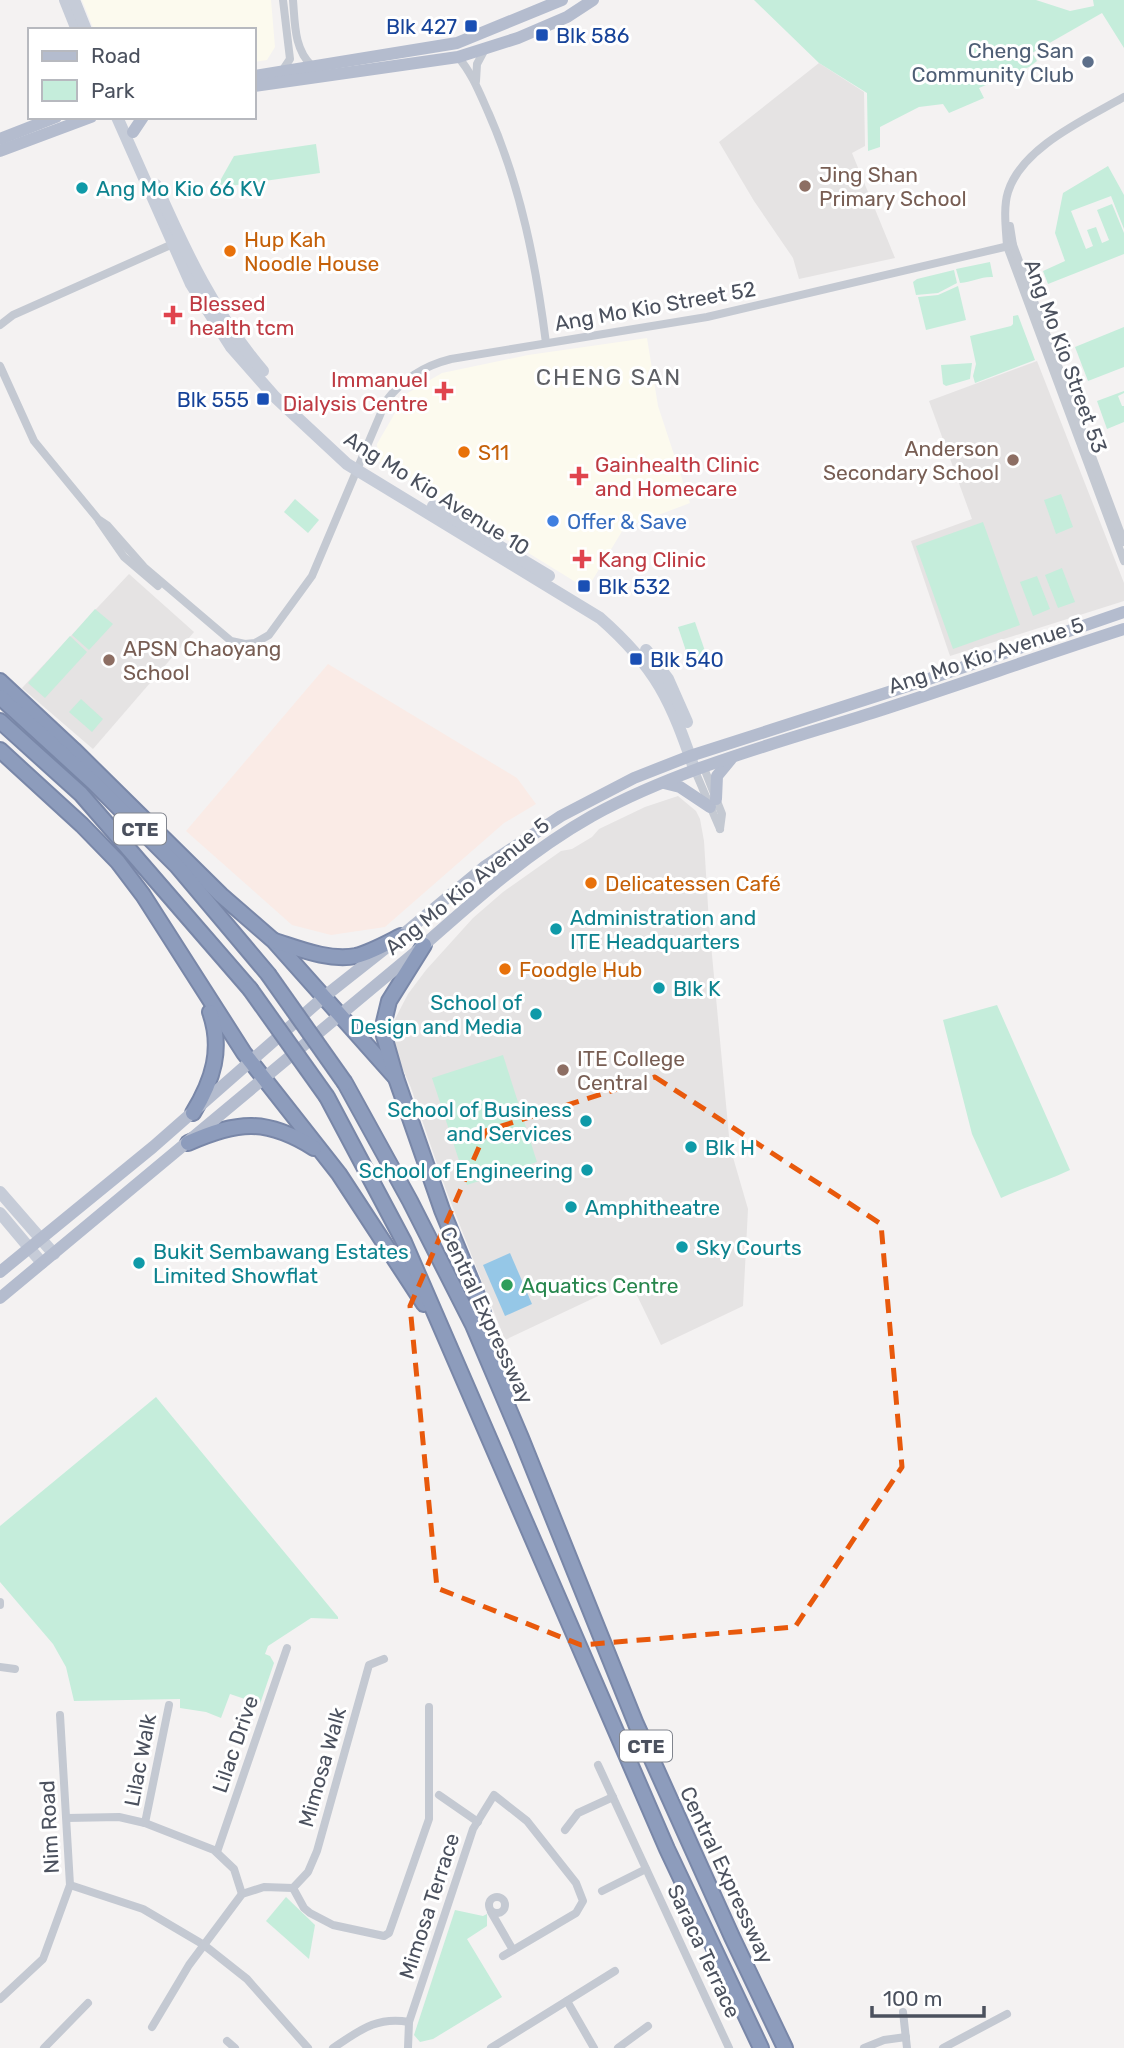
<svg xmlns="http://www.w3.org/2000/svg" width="1124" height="2048" viewBox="0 0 1124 2048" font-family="Rubik,sans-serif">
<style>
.commercial{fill:#fcfaee}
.education{fill:#e5e3e3}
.medical{fill:#faebe6}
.green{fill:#c5eddb}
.water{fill:#95c7e7}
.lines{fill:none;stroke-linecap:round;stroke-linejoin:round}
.highway-casing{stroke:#7987a8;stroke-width:18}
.street{stroke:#c4c9d2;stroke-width:8}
.secondary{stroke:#c6ccd8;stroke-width:12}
.primary{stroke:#b4bcce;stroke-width:12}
.highway{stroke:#8d9cbc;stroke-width:14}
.highway-bridge-casing{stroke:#7987a8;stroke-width:18;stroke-linecap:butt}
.highway-bridge{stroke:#8d9cbc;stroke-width:14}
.marked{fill:none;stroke:#e8590c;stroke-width:5;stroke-dasharray:14 9;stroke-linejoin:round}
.transit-dot{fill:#1a4fb4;stroke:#fff;stroke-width:2.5}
.service-dot{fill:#5c6f8a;stroke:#fff;stroke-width:2.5}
.education-dot{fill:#8d6e63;stroke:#fff;stroke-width:2.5}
.culture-dot{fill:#0f9aa8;stroke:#fff;stroke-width:2.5}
.food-dot{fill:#e8710a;stroke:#fff;stroke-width:2.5}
.health-dot{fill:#e0444e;stroke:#fff;stroke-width:2.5}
.shop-dot{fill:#3f7fe0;stroke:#fff;stroke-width:2.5}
.leisure-dot{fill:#2e9e5b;stroke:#fff;stroke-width:2.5}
.labels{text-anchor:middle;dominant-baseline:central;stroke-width:6;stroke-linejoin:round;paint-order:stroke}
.shield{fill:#fff;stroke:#81858e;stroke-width:2}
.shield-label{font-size:19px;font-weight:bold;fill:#4b515e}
.transit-label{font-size:21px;fill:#164399;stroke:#fff;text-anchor:start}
.service-label{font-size:21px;fill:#4e5e75;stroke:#fff;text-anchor:end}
.education-label{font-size:21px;fill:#785e54;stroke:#fff;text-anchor:start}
.culture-label{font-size:21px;fill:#0d838f;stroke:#fff;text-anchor:start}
.food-label{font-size:21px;fill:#c56008;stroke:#fff;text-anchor:start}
.health-label{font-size:21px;fill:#be3a42;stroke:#fff;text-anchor:start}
.street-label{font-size:21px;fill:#4b515e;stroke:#fff}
.shop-label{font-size:21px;fill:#366cbe;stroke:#fff;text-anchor:start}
.leisure-label{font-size:21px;fill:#27864d;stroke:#fff;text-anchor:start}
.neighbourhood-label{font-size:23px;letter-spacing:2px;fill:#5f6166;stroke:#fff}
</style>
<rect width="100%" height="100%" fill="#f4f2f2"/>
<!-- commercial -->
<g class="commercial">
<polygon points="82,0 271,0 275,47 267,60 254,62 254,30 94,30"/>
<polygon points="647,338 658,406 690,503 624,528 587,589 378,461 377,444 406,394 442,373 528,355"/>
</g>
<!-- education -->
<g class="education">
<polygon points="819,63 864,92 865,146 852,153 895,258 799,279 793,258 754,201 719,142"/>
<polygon points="1037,361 1124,583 1124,601 950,656 911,541 972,519 929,401"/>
<polygon points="129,574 194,632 93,749 22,688"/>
<polygon points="678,796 696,811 700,819 704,841 709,923 730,1147 748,1209 743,1306 661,1345 630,1281 505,1340 446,1190 411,1088 395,1051 392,1030 394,1021 408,994 426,970 473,918 503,892 561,851 572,849 592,837 599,829 645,807"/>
</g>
<!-- medical -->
<polygon class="medical" points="328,664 517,778 536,804 504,823 385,927 331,935 292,925 186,831"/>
<!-- green -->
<g class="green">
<polygon points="754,0 1036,0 1070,11 1094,6 1093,0 1124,0 1124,48 1102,13 1032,53 1037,61 1029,67 979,88 984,98 949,113 943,104 919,107 880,127 880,147 868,151 867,93 819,63"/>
<polygon points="316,144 320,173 216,188 234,156"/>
<polygon points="1108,166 1124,195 1124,229 1111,196 1071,211 1086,249 1093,246 1087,230 1096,227 1102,243 1109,240 1097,210 1112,204 1124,233 1124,254 1048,284 1043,271 1065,261 1055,233 1063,193"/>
<path d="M990 262 993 277C982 276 972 282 960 283L956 269Z"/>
<polygon points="954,270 957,283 938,293 916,295 913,282 917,279"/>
<polygon points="958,286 966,320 926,330 918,297 938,295"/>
<polygon points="1018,315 1035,360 975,383 973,376 976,364 970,336 1011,326 1013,324 1013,316"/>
<polygon points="1124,327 1124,367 1088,381 1075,347"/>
<polygon points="972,363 970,379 946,386 943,384 941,365"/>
<polygon points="1124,391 1124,393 1118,396 1122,406 1124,406 1124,422 1107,429 1097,401"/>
<polygon points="1061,494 1073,527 1056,534 1044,500"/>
<polygon points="295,499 319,520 308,533 284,512"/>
<polygon points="983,522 1020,625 953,649 916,546"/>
<polygon points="1062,568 1075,602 1058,608 1045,575"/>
<polygon points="1037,576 1050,609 1033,616 1020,582"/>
<polygon points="95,609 113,624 89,650 72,635"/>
<polygon points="695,622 706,654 689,660 678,627"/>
<polygon points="70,636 87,652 45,698 28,683"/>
<polygon points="81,699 103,719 92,732 69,712"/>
<path d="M997 1005 1070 1170C1047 1181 1024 1187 1001 1198L972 1134 943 1020Z"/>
<polygon points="503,1055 537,1162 467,1185 432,1078"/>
<polygon points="156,1397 338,1617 338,1619 311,1618 268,1646 265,1654 270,1656 274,1663 260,1704 230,1694 221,1718 206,1712 180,1708 180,1699 74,1701 66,1667 53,1644 0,1582 0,1526"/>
<polygon points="286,1897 315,1925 309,1959 266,1921"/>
<polygon points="455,1910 483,1916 487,1914 487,1926 467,1939 502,1997 433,2039 420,2042 414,2035"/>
</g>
<!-- water -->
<polygon class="water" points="510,1253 532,1304 505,1316 483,1265"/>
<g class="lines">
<defs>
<g id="highway">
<polyline points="0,681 74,750 221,895 274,941 396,1078"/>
<polyline points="0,697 93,782 177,866 268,974"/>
<polyline points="0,721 81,794 250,989"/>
<polyline points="0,750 82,825 118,862 143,895 244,1053 339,1174 424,1304"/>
<path d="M275 941C300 949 329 961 356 956 371 952 387 943 401 936"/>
<polyline points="424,945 389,1001 383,1026 384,1036 396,1078 442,1210 477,1295 511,1397"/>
<polyline points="345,1083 410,1201 473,1325 521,1438 636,1724 732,1937 785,2048"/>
<polyline points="327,1097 404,1242 667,1849 761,2048"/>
<path d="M193 1113C213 1080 223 1049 210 1012"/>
<path d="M188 1143C238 1121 266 1118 314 1148"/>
</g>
</defs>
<!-- highway casing -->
<use href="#highway" class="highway-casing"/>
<!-- street -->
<g class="street">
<path d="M293 0C295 24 294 49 312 66"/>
<path d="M458 57C472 73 480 94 489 114 521 187 536 265 546 343"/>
<polyline points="282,71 290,59 283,0"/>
<polyline points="476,81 477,64 485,49"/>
<path d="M1124 97C1086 119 1022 147 1008 192 1003 208 1006 229 1007 246L1124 561"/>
<polyline points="1010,226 1013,245 1124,542"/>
<polyline points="0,325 13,315 175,243"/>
<path d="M0 366 34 441 98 519 107 525 144 567 231 641 245 644 255 643 269 635 312 576 386 401C403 379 423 366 451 359L707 317 1013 245"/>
<polyline points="99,521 124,557 158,586"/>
<polyline points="704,768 722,814 720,829"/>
<polyline points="695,771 720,829"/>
<polyline points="0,1602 0,1605"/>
<polyline points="0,1667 15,1669"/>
<polyline points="598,1765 729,2048"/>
<polyline points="439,1795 478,1822"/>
<polyline points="67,1818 119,1817 145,1823 214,1850 234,1869 242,1894"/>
<polyline points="145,1823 169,1705"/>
<polyline points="565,1830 578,1813 613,1797"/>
<polyline points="217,1852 287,1648"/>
<polyline points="70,1885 143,1909 204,1945 247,1979 308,2048"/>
<polyline points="293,1888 304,1908 310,1913 333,1925 384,1936 389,1933 429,1819 429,1707"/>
<polyline points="293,1888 308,1872 317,1851 369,1665 384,1659"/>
<polyline points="602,1891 646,1869"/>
<circle cx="497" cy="1905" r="8"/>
<polyline points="491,1912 513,1950"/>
<polyline points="0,1999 43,1959 70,1885 60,1715"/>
<polyline points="567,2001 594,2048"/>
<polyline points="903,2012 907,2048"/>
<polyline points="152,2027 189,1965 242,1894 264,1887 293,1888"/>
<polyline points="227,2041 235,2048"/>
<polyline points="44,2048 88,2003"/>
<path d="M333 2048C359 2031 376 2016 409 2022"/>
<polyline points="408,2048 409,2022 473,1829 494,1795 527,1821 576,1883 583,1901 576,1913 503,1956"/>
<polyline points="491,2048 615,1971"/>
<polyline points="618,2048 648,2026"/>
<polyline points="864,2048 884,2040 906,2037"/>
<polyline points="943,2048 1007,2014"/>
</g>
<!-- secondary -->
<g class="secondary">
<polyline points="65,0 77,30"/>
<polyline points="74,0 86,30"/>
<path d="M117 117 191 284 231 347 275 397 347 464 600 618C657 668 671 701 695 771"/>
<path d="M156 185C185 251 216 316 263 371"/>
<polyline points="433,506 549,576"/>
<polyline points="646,650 668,679 687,722"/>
<polyline points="0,1192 54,1254"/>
<polyline points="0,1213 42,1263"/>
</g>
<!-- primary -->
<g class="primary">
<polyline points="254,76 457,43 562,0"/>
<polyline points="254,86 458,57 518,38 567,17 593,0"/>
<polyline points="133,132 143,117"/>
<polyline points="0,139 56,117"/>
<polyline points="0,151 91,117"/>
<polyline points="664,783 680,787 710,807"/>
<polyline points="716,799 717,776 731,759"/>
<polyline points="0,1272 153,1147 325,996 401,936 484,867 561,816 634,778 690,756 920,682 1124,612"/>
<path d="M0 1298 424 945C477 898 530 851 592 816 677 769 780 742 872 713 956 686 1040 656 1124 629"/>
</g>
<!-- highway -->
<use href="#highway" class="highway"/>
<defs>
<g id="highway-bridge">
<polyline points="268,974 345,1083"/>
<polyline points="250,989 327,1097"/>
</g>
</defs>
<!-- highway-bridge casing -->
<use href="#highway-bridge" class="highway-bridge-casing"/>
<!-- highway-bridge -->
<use href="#highway-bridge" class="highway-bridge"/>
</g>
<!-- marked area -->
<path class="marked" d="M655 1077 881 1224 902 1467 795 1627 581 1645 437 1588 410 1306 486 1131Z"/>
<!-- markers -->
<g class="transit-dot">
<rect x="464" y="19" width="14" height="14" rx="3.5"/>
<rect x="535" y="28" width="14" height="14" rx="3.5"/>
<rect x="256" y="392" width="14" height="14" rx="3.5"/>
<rect x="577" y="579" width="14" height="14" rx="3.5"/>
<rect x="629" y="652" width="14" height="14" rx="3.5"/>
</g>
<circle class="service-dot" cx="1088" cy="62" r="7"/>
<g class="education-dot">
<circle cx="805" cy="186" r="7"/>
<circle cx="1013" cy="460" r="7"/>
<circle cx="109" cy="660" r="7"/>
<circle cx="563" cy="1070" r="7"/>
</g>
<g class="culture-dot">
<circle cx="82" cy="188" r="7"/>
<circle cx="556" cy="929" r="7"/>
<circle cx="659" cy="988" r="7"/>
<circle cx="536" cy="1014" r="7"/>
<circle cx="586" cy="1121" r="7"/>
<circle cx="691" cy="1147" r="7"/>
<circle cx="587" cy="1170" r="7"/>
<circle cx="571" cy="1207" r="7"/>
<circle cx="682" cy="1247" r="7"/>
<circle cx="139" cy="1263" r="7"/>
</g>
<g class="food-dot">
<circle cx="230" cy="251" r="7"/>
<circle cx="464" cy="452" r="7"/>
<circle cx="591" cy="883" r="7"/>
<circle cx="505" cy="969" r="7"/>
</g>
<g class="health-dot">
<path d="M169.5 304.5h7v7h7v7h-7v7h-7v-7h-7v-7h7z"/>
<path d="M440.5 380.5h7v7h7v7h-7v7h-7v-7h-7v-7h7z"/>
<path d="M575.5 465.5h7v7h7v7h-7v7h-7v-7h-7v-7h7z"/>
<path d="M578.5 548.5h7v7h7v7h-7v7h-7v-7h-7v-7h7z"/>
</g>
<circle class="shop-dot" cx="553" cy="521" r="7"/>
<circle class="leisure-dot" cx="507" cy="1285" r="7"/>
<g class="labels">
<!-- shield labels -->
<g class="shield">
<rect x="114" y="813.5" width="52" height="31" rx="5"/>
<rect x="620" y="1730.5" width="52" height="31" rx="5"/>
</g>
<g class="shield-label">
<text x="140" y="829">CTE</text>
<text x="646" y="1746">CTE</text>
</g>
<!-- transit labels -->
<g class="transit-label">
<text x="457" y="26" text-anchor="end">Blk 427</text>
<text x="556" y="35">Blk 586</text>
<text x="249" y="399" text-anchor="end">Blk 555</text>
<text x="598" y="586">Blk 532</text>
<text x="650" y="659">Blk 540</text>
</g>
<!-- service labels -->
<g class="service-label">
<text x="1074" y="50">Cheng San<tspan x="1074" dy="24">Community Club</tspan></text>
</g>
<!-- education labels -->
<g class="education-label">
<text x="819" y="174">Jing Shan<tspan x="819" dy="24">Primary School</tspan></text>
<text x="999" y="448" text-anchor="end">Anderson<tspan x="999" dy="24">Secondary School</tspan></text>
<text x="123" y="648">APSN Chaoyang<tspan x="123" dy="24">School</tspan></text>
<text x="577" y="1058">ITE College<tspan x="577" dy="24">Central</tspan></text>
</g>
<!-- culture labels -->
<g class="culture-label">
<text x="96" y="188">Ang Mo Kio 66 KV</text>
<text x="570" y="917">Administration and<tspan x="570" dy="24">ITE Headquarters</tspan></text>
<text x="673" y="988">Blk K</text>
<text x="522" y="1002" text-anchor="end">School of<tspan x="522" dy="24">Design and Media</tspan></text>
<text x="572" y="1109" text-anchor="end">School of Business<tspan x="572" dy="24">and Services</tspan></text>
<text x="705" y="1147">Blk H</text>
<text x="573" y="1170" text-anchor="end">School of Engineering</text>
<text x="585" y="1207">Amphitheatre</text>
<text x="696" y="1247">Sky Courts</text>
<text x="153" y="1251">Bukit Sembawang Estates<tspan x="153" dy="24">Limited Showflat</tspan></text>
</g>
<!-- food labels -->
<g class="food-label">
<text x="244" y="239">Hup Kah<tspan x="244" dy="24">Noodle House</tspan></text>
<text x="478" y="452">S11</text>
<text x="605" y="883">Delicatessen Café</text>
<text x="519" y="969">Foodgle Hub</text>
</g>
<!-- health labels -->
<g class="health-label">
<text x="189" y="303">Blessed<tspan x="189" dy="24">health tcm</tspan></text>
<text x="428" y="379" text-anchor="end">Immanuel<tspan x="428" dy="24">Dialysis Centre</tspan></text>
<text x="595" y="464">Gainhealth Clinic<tspan x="595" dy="24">and Homecare</tspan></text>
<text x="598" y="559">Kang Clinic</text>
</g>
<!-- street labels -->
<g class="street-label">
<text transform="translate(655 306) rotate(-10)">Ang Mo Kio Street 52</text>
<text transform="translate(1066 356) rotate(70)">Ang Mo Kio Street 53</text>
<text transform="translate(437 493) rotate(32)">Ang Mo Kio Avenue 10</text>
<text transform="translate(986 655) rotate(-18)">Ang Mo Kio Avenue 5</text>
<text transform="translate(467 886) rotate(-39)">Ang Mo Kio Avenue 5</text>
<text transform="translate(487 1315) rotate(65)">Central Expressway</text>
<text transform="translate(235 1744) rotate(-71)">Lilac Drive</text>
<text transform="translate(140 1760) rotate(-79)">Lilac Walk</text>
<text transform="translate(322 1767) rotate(-74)">Mimosa Walk</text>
<text transform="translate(49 1827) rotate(-93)">Nim Road</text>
<text transform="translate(727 1875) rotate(65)">Central Expressway</text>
<text transform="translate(429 1906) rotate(-72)">Mimosa Terrace</text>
<text transform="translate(704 1951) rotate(65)">Saraca Terrace</text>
</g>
<!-- shop labels -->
<g class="shop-label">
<text x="567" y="521">Offer &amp; Save</text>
</g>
<!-- leisure labels -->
<g class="leisure-label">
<text x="521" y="1285">Aquatics Centre</text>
</g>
<!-- neighbourhood labels -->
<g class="neighbourhood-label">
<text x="609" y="377">CHENG SAN</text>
</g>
</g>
<!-- legend -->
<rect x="28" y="28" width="228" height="91" fill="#ffffff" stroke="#b7b9bf" stroke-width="2"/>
<rect x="42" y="51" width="35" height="10" fill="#b4bcce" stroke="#b7b9bf" stroke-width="2"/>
<text x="91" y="63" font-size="21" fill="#4b515e">Road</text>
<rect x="42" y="80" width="35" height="21" fill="#c5eddb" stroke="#b7b9bf" stroke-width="2"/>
<text x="91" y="98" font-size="21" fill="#4b515e">Park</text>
<!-- scale -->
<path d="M872 2006v10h112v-10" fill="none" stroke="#4b515e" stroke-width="3.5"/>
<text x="883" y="2006" font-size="21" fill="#4b515e" stroke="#ffffff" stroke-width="5" paint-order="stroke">100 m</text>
</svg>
